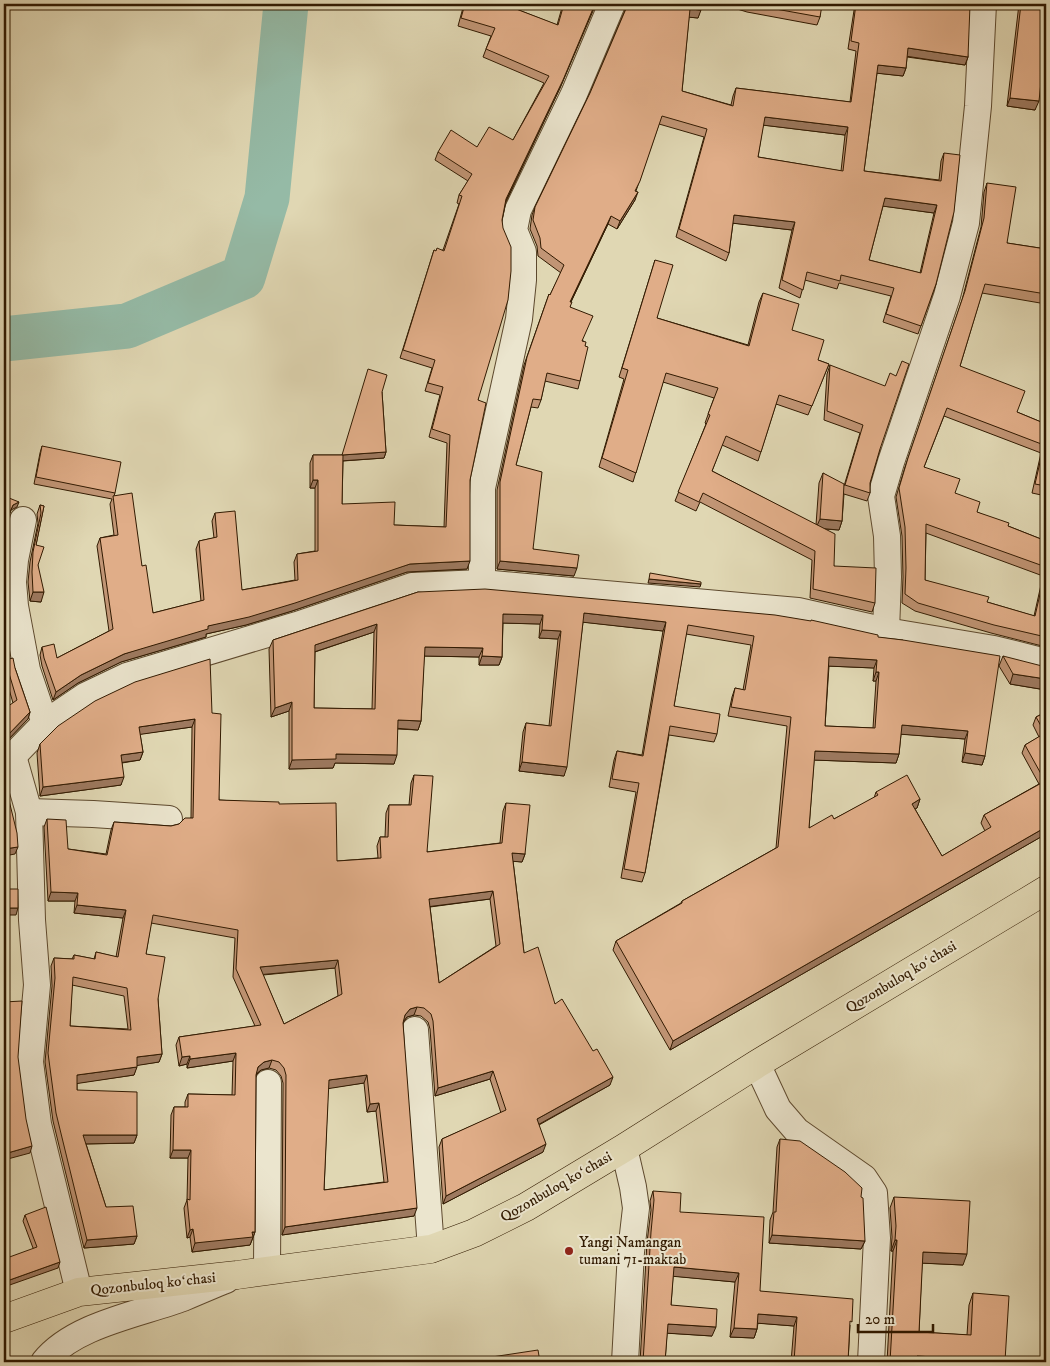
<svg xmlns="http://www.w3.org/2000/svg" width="1050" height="1366" viewBox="0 0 1050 1366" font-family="'IM FELL DW Pica',serif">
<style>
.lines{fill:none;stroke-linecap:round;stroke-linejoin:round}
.river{stroke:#95baa6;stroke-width:45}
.minor-casing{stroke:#5d492e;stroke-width:28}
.major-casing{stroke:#311a01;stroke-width:29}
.minor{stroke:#ebe5ce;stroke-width:26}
.major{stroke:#e0d7b3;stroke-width:28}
.wall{fill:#c19575;stroke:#311a01;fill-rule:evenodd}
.shaded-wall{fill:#9d795f;stroke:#311a01}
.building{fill:#e0ad88;stroke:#311a01;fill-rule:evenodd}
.poi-dot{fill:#8f2418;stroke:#ebe5ce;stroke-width:2}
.labels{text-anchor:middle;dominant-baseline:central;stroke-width:4;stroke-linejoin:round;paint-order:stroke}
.street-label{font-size:15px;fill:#311a01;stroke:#ebe5ce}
.poi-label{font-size:15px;fill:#311a01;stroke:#ebe5ce;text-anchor:start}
</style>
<rect width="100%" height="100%" fill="#e0d7b3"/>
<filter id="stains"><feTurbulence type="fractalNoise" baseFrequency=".004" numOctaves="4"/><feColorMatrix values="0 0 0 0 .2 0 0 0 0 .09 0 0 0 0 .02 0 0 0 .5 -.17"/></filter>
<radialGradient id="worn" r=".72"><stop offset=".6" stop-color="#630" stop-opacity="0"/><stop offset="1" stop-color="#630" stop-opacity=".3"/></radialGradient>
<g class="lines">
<!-- river -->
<polyline class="river" points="4,339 127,326 243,277 267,198 286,4"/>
<defs>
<g id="minor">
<polyline points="23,520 15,560 13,582 15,606 27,670 45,723"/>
<polyline points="482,583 482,488 519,319 523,280 523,252 514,230 518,210 574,94 612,4"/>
<polyline points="886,631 888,577 887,536 881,496 891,462 947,296 966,223 978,106 983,4"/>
<polyline points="13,756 29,812 32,920 37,985 30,1062 38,1124 79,1292"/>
<polyline points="4,761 13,756 45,723 85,696 127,676 297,625 412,586 482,583 798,611 886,631 994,649 1046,662"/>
<polyline points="29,812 93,814 169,819"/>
<polyline points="415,1030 431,1249"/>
<polyline points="757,1064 778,1109 797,1131 864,1178 874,1193 877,1238 871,1362"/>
<polyline points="624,1148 633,1187 636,1208 631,1252 625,1362"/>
<polyline points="267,1271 268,1083"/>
<path d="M44 1362C73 1325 140 1314 183 1298 197 1292 211 1286 226 1280"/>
</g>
<polyline id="major" points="4,1319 79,1292 237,1275 431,1249 474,1233 526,1207 624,1148 757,1064 1046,890"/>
</defs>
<!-- minor casing -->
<use href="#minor" class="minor-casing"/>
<!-- major casing -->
<use href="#major" class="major-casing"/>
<!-- minor -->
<use href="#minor" class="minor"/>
<!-- major -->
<use href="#major" class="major"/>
</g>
<!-- wall -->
<g class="wall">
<polygon points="464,4 503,4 557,25 563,4 596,4 560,88 506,202 502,220 478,400 470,480 467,569 407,572 292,611 246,625 206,634 206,637 121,662 78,683 53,700 42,666 40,655 42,647 57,658 109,631 97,546 100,538 114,535 110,504 112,499 34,484 40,453 42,446 115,493 114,496 142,566 153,613 201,601 196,549 199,541 214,538 212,521 215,513 242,590 295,580 294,562 297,554 315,551 315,488 310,488 310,463 313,455 342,455 382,392 386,452 384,458 343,461 342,504 394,525 444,527 447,443 429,437 440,395 425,391 432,368 400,358 434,250 436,251 443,250 459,204 457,203 459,195 468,181 435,160 438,152 477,147 513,140 544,83 483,57 491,36 458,26"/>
<path d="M627 4H702L698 18 689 17 682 91 731 105 733 96 736 88 850 102 856 51 848 49 855 4H963L968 57 965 65 907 57 906 68 903 76 877 73 864 171 939 180 941 161 944 153 936 284 918 334 883 322 891 296 839 283 837 289 805 280 800 298 779 288 792 230 733 223 729 253 726 261 676 237 704 137 659 124 636 191 635 200 617 229 608 224 571 302 570 307 585 346 580 381 578 389 545 381 541 400 538 408 531 407 516 465 533 549 574 576 497 569V490L524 365 549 294 550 295 561 273 538 256 537 246 530 229 532 215 535 207 590 93 626 8ZM763 125 845 135 841 171 758 157ZM883 206 934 213 920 273 869 260Z"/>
<polygon points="721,4 819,4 820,17 817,25 747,12"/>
<polygon points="1019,4 1046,4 1046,53 1044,53 1035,110 1007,106"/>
<path d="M987 183 1007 243 1046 249V304L982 293 960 366 1017 412 1046 424V496L1032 493 1041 453 944 416 924 467 977 512 1008 526 1046 541V647L991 633 915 611 902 603 903 577 902 536 896 497 905 467 962 300 981 227 984 192ZM926 533 1043 576 1034 616 987 602 925 580Z"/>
<polygon points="655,260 657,318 748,345 759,302 763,293 792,330 818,360 829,364 808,415 776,404 758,461 722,445 712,471 816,525 819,483 823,473 844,486 860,433 824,420 827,374 830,365 880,449 870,483 870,493 867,501 844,494 842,521 839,530 824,529 834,566 875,603 872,612 810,598 812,560 700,502 696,511 675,501 706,424 705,423 714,398 663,382 633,482 599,467 624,379 619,377"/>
<polygon points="40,505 44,506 36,545 41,602 30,601 28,582 30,562 38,523 37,514"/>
<path d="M418 592 903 640 985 756 982 765 962 762 965 739 901 734 899 754 896 763 814 760 809 828 834 819 874 798 876 792 920 799 917 808 915 809 942 856 985 831 981 823 984 815 1039 784 1022 753 1025 745 1039 737 1033 725 1036 717 1046 712V834L670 1050 613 950 616 941 681 903 682 901 776 848 787 726 728 716 732 697 735 688 743 690 751 645 686 634 674 706 717 734 714 742 669 735 645 873 642 882 621 878 636 792 609 787 614 760 617 751 642 755 663 631 583 622 564 776 519 771 523 732 526 723 549 726 558 639 539 638 540 624 503 623 502 657 499 665H479V657L424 656 421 721 418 730 397 729 394 764 335 763 333 768 289 769V711L271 717 269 649 273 640ZM374 632 372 709 314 708 315 652ZM829 666 874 668 873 681H876L873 728 825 726Z"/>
<polygon points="1003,656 1046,690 1010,684 999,666"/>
<polygon points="5,660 15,668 30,712 28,719 4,744 13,703 4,672 4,663"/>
<path d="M212 713 219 800 279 804 337 861 378 858 377 846 380 837H385L386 813 389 805H409L411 783 414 775 427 852 500 843 503 811 506 803 525 854 522 862 513 861 524 953 555 1004 610 1085 539 1125 543 1152 443 1204 439 1147 442 1139 501 1113 490 1079 435 1096 430 1029 428 1022 421 1016 414 1015 407 1017 403 1023 414 1216 282 1235 283 1083 281 1076 276 1070 269 1068 261 1070 256 1075 255 1232 252 1240 250 1245 192 1252 190 1237 187 1238 184 1208 187 1200 188 1158H170L171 1115 174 1107H185V1102L188 1094 232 1095 233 1061 187 1068V1064L179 1066 176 1045 179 1037 255 1026 233 977 235 938 151 923 146 954 158 999 162 1054 159 1062 137 1065 134 1075 77 1083V1090L137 1135 134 1143 86 1144 106 1207 137 1236 134 1244 84 1248 53 1121 45 1062 52 986 51 966 54 958 72 959 74 955 94 959 96 952 116 957 123 918 74 913 75 901H48L44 827 47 819 68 849 106 854 111 830 114 822 171 826 179 824 191 818 192 727 140 734 143 752 140 760 122 763 121 785 40 796 37 753 40 744ZM490 899 496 946 439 983 430 907ZM335 968 338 996 284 1024 263 975ZM72 985 124 996 128 1029 70 1026ZM364 1083 367 1112 376 1111 384 1182 324 1190 328 1088Z"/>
<polygon points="780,1139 865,1241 861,1249 769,1243 770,1220 773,1212 777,1147"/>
<polygon points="653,1191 680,1212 760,1291 850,1325 848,1362 791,1362 794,1326 758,1323 757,1329 754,1338 730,1337 735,1282 673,1276 671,1305 712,1336 667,1333 665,1362 640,1362 647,1242 651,1210 650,1201"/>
<polygon points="894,1197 963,1265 922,1263 919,1332 967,1335 969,1305 973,1293 1005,1361 1005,1362 887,1362 893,1251 891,1251 892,1237 890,1208"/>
<polygon points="25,1215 58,1268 33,1248 23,1221"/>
</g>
<!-- shaded-wall -->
<g class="shaded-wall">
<polygon points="595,4 560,88 503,207 506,199"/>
<polygon points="690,9 701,10 698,18 687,17"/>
<polygon points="1045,44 1046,44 1046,53 1042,53"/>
<polygon points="908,48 968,57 965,65 905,56"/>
<polygon points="878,65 906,68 903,76 875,73"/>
<polygon points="1010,98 1039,101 1035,110 1007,106"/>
<polygon points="765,117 848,127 845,135 762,125"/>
<polygon points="638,192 635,200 617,229 620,221"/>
<polygon points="885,198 937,205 934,213 882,206"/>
<polygon points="734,215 795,222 792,230 731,223"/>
<polygon points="611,216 608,224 567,310 570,302"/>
<polygon points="386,452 384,458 340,461 342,455"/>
<polygon points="313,480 318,480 315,488 310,488"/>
<polygon points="19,502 17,507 11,510 8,517 13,505"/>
<polygon points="820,519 842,521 839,530 816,528"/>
<polygon points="470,561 467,569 407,572 292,611 246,625 206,634 206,637 121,662 78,683 53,700 56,692 81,675 124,654 208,626 410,564"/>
<polygon points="500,561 577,568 574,576 497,569"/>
<polygon points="649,579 701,584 700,587 648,583"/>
<polygon points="33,592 44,592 41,602 30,601"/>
<polygon points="584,613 666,622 663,631 581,622"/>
<polygon points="503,614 543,615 540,624 500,623"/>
<polygon points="377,624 374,632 311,653 315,645"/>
<polygon points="542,630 561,631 558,639 539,638"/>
<polygon points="425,647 483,648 479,657 422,656"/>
<polygon points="482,656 502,657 499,665 479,665"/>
<polygon points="829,657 877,660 874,668 826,666"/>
<polygon points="876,672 879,672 876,681 873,681"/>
<polygon points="1013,674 1046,679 1046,690 1010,684"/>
<polygon points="292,702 289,711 271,717 275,708"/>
<polygon points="30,712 28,719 4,744 4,739"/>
<polygon points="195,719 192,727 136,735 139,727"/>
<polygon points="398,720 421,721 418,730 394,728"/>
<polygon points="902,725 968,731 965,739 898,734"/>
<polygon points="815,751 899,754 896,763 812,760"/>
<polygon points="143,752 140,760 118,763 121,755"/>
<polygon points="965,753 985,756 982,765 962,762"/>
<polygon points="336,754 397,755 394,764 335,763 333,768 289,769 292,760"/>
<polygon points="522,762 567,767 564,776 519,771"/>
<polygon points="124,777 121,785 40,796 43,787"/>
<polygon points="920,799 917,808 909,812 912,804"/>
<polygon points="1046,827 1046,834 670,1050 673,1041"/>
<polygon points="18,847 15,854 4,856 4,849"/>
<polygon points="512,853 525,854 522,862 509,861"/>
<polygon points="493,891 490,899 426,907 429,899"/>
<polygon points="51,892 78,893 75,901 48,901"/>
<polygon points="77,905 126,910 123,918 74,913"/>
<polygon points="4,908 18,908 16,915 4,915"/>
<polygon points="338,960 335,968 257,975 260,967"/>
<polygon points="417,1007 414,1015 407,1017 402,1023 405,1015 410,1009"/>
<polygon points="236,1053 233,1061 187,1068 190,1059"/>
<polygon points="162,1054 159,1062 134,1066 137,1057"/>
<polygon points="190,1056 187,1064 179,1066 182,1057"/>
<polygon points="272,1060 269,1068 261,1070 255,1075 258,1067 264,1062"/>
<polygon points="137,1067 134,1075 74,1084 77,1075"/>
<polygon points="493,1071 490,1079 435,1096 438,1088"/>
<polygon points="367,1075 364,1083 326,1089 329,1080"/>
<polygon points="613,1077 610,1085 534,1127 537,1119"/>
<polygon points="379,1103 376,1111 367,1112 370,1104"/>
<polygon points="83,1135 137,1135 134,1143 80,1144"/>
<polygon points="546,1144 543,1152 443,1204 446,1196"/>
<polygon points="32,1146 30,1153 4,1160 4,1154"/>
<polygon points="173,1150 191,1150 188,1158 170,1158"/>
<polygon points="417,1208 414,1216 282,1235 285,1227"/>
<polygon points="193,1229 190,1237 187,1238 190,1230"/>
<polygon points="255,1232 250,1245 192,1252 195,1243"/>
<polygon points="772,1235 865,1241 861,1249 769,1243"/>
<polygon points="137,1236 134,1244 84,1248 87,1240"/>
<polygon points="895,1240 897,1240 893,1251 891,1251"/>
<polygon points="923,1252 967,1254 963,1265 919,1263"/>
<polygon points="60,1262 58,1268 4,1287 4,1282"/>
<polygon points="674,1267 739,1273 735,1282 670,1276"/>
<polygon points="758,1314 797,1317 794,1326 755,1323"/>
<polygon points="668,1324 716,1327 712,1336 664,1333"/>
<polygon points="734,1328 757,1329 754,1338 730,1337"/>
<polygon points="917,1356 1005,1361 1005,1362 915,1362"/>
</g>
<!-- building -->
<g class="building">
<polygon points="465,4 503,4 558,25 564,4 595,4 563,80 506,199 502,220 503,228 511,247 511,271 508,300 478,400 486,403 470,480 470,561 410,564 295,603 249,617 208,626 208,629 124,654 81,675 56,692 44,658 42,647 54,644 57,658 113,629 100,538 118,535 113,496 132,493 142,566 146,565 153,613 204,600 199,541 217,537 215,513 235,511 242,590 298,580 297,554 318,551 318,480 313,480 313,455 343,455 342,504 395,502 394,525 446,527 450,435 432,429 443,387 428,383 435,360 403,350 434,250 436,251 437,248 444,251 462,196 459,195 472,174 438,152 451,130 477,147 489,127 513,140 549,76 486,49 495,28 461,18"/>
<path d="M628 4H702L701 10 690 9 682 91 733 106 736 88 851 102 859 43 851 41 856 4H963L970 5 968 57 908 48 906 68 878 65 864 171 941 181 944 153 960 155 954 212 936 284 921 326 886 314 894 288 841 275 840 281 807 272 803 290 782 280 795 222 734 215 729 253 679 229 707 129 662 116 640 181 635 191 638 192 620 221 611 216 570 302H572L570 307 593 316 582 341 586 342 585 346 588 347 580 381 547 373 541 400 533 399 516 465 542 472 533 549 579 555 577 568 500 561V482L527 357 549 294 550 295 564 265 541 248 540 238 533 220 535 207 590 93ZM765 117 848 127 843 171 758 157ZM885 198 937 205 921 273 869 260Z"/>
<polygon points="748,4 819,4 822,5 820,17"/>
<polygon points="1021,4 1046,4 1046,44 1045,44 1039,101 1010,98"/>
<polygon points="987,183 1016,187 1007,243 1046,249 1046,294 985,284 960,366 1025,391 1017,412 1046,424 1046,486 1035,484 1044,445 947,408 924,467 960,479 955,493 980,502 977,512 1009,523 1008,526 1046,541 1046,567 926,524 925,580 989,597 987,602 1035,616 1046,568 1046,637 994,625 918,603 905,594 906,568 905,527 899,488 908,458 965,291 984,218"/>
<polygon points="655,260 673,265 657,318 749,346 763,293 799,304 792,330 824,340 818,360 829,364 812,406 779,395 761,452 726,436 712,471 835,534 834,566 876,568 875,603 813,589 815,551 703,493 699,502 678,492 710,415 708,414 718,388 666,373 636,473 602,458 628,370 622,368"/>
<polygon points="902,361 909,364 880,449 870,483 870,493 845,485 863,425 827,411 830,365 885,386 890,373 896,376"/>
<polygon points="368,369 387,375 382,392 386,452 342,455"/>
<polygon points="42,446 121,462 115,493 36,477"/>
<polygon points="823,473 844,484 842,521 820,519"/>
<polygon points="4,496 19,502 13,505 10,512 4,544"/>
<polygon points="40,505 44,506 36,545 44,547 38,565 44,592 33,592 32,572 33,552 41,513"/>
<polygon points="650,573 701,582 701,584 649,579"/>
<path d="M485 589 775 615 811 621V620L878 635V637L903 640 1000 656 985 756 965 753 968 731 902 725 899 754 815 751 809 828 832 815 834 819 878 795 876 792 907 775 920 799 912 804 942 856 991 827 984 815 1045 781 1025 745 1045 733 1036 717 1046 712V827L673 1041 616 941 682 903V901L778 847 791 717 731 707 735 688 745 690 754 636 688 625 674 706 720 714 717 734 670 726 645 873 624 869 639 783 612 779 617 751 643 756 666 622 584 613 567 767 522 762 526 723 551 726 561 631 542 630 543 615 503 614 502 657 482 656 483 648 425 647 421 721 398 720 397 755 336 754V759L292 760V702L275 708 273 640 418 592ZM377 624 375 709 314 708 315 645ZM829 657 877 660 876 672H879L875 728 825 726Z"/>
<polygon points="1003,656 1046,667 1046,679 1013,674"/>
<polygon points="13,658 15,668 30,712 6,737 4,739 4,709 17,700 5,660"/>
<path d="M210 659 212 713 221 714 219 800 279 802V804L336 803 337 861 381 858 380 837H388L389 805H411L414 775 433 776 427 852 502 843 506 803 530 805 525 854 512 853 524 953 538 947 555 1004 562 999 593 1051 597 1049 613 1077 537 1119 546 1144 446 1196 442 1139 506 1110 493 1071 438 1088 433 1021 431 1014 424 1008 417 1007 410 1009 405 1015 403 1023 417 1208 285 1227 286 1075 284 1068 279 1062 272 1060 264 1062 258 1067 256 1075 255 1232H252L253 1237 195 1243 193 1229 190 1230 187 1199 190 1200 191 1150H173L174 1107H188V1094L235 1095 236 1053 190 1059V1056L182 1057 179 1037 261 1025 236 969 238 930 153 915 146 954 165 957 158 999 162 1054 137 1057V1067L77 1075V1090L137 1092V1135H83L106 1207 133 1206 137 1236 87 1240 56 1113 48 1053 55 978 54 958 74 959V955L95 959 96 952 118 957 126 910 77 905 78 893 51 892 47 819 66 820 68 849 107 855 114 822 171 826 179 824 185 818H193L195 719 139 727 143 752 121 755 124 777 43 787 40 744 58 726 95 701 135 682ZM493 891 500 944 439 983 429 899ZM338 960 342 994 284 1024 260 967ZM73 977 127 988 131 1030 70 1026ZM367 1075 370 1104 379 1103 388 1182 324 1190 329 1080Z"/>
<polygon points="4,780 17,833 18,847 4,849"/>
<polygon points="4,853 5,889 18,889 18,908 4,908"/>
<polygon points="22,1001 18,1057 26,1119 32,1146 4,1154 4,1002"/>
<polygon points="780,1139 800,1141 845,1172 862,1188 861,1197 863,1198 865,1241 772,1235 774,1212 776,1212"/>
<polygon points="653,1191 681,1193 680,1212 764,1217 760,1291 853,1299 852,1322 850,1321 848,1362 794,1362 797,1317 758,1314 757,1329 734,1328 739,1273 674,1267 671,1305 717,1309 716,1327 668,1324 665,1362 643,1362 651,1232 654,1200"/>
<polygon points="894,1197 970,1201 967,1254 923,1252 919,1332 971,1335 973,1293 1009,1296 1005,1361 917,1356 917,1362 890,1362 897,1240 895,1240 896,1226"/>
<polygon points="46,1207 60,1262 4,1282 4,1259 37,1247 25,1215"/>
<polygon points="538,1350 540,1362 459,1362"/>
</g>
<!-- markers -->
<circle class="poi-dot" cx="569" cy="1251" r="5"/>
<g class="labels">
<!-- street labels -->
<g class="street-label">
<text transform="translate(901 977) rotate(-31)">Qozonbuloq koʻchasi</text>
<text transform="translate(556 1187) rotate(-30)">Qozonbuloq koʻchasi</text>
<text transform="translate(153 1284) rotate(-6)">Qozonbuloq koʻchasi</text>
</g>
<!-- poi labels -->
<g class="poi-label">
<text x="579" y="1242">Yangi Namangan<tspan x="579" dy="17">tumani 71-maktab</tspan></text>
</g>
</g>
<!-- margin -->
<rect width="1050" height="1366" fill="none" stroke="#e0d7b3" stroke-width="20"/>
<rect x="5" y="5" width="1040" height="1356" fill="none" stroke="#311a01" stroke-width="2.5"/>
<rect x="10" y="10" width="1030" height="1346" fill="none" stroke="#311a01"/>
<!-- scale -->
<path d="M858 1324v8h75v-8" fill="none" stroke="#311a01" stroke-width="2.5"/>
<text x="865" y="1324" font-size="15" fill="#311a01" stroke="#ebe5ce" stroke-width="4" paint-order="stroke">20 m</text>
<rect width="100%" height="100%" filter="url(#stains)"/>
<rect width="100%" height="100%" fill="url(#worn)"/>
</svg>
